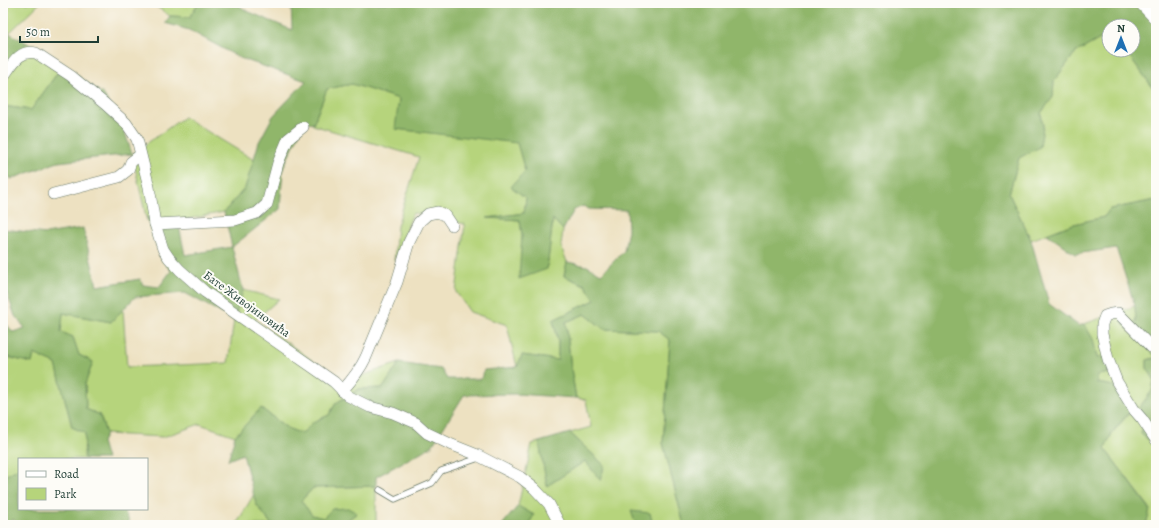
<svg xmlns="http://www.w3.org/2000/svg" width="1159" height="528" viewBox="0 0 1159 528" font-family="Alegreya,serif">
<style>
.green{fill:#b6d47b;stroke:#6a8858}
.forest{fill:#90b66b;stroke:#587a50}
.lines{fill:none;stroke-linecap:round;stroke-linejoin:round}
.lane-casing{stroke:#677665;stroke-width:7}
.street-casing{stroke:#677665;stroke-width:12}
.lane{stroke:#fff;stroke-width:5.5}
.street{stroke:#fff;stroke-width:11}
.labels{text-anchor:middle;dominant-baseline:central;stroke-width:4;stroke-linejoin:round;paint-order:stroke}
.street-label{font-size:12px;fill:#1f3d34;stroke:#fdfcf7}
</style>
<rect width="100%" height="100%" fill="#fdfcf7"/>
<filter id="ink" filterUnits="userSpaceOnUse"><feTurbulence type="fractalNoise" baseFrequency=".025" numOctaves="2"/><feDisplacementMap in="SourceGraphic" scale="8" xChannelSelector="R" yChannelSelector="G"/><feConvolveMatrix kernelMatrix="1 2 1 2 8 2 1 2 1" color-interpolation-filters="sRGB"/></filter>
<filter id="wash" filterUnits="userSpaceOnUse"><feTurbulence type="fractalNoise" baseFrequency=".012" numOctaves="4" result="noise"/><feDisplacementMap in="SourceGraphic" scale="16" xChannelSelector="R" yChannelSelector="G"/><feGaussianBlur stdDeviation="0.9" result="paint"/><feColorMatrix in="noise" values="0 0 0 0 0 0 0 0 0 0 0 0 0 0 0 0 0 1.4 0 .05"/><feComposite in="paint" operator="in"/></filter>
<g filter="url(#wash)">
<rect width="100%" height="100%" fill="#ede1c1"/>
<!-- green -->
<g class="green">
<polygon points="3,3 40,3 9,33 3,26"/>
<polygon points="151,3 198,3 190,17 170,16"/>
<polygon points="1109,38 1109,50 1125,50 1156,92 1156,200 1110,209 1104,217 1070,225 1031,240 1009,194 1019,158 1043,126 1041,113 1053,97 1054,81 1075,53 1100,39"/>
<polygon points="27,43 63,65 31,110 3,106 3,69"/>
<polygon points="352,84 399,99 396,129 517,142 525,171 526,198 524,213 489,218 520,220 522,235 547,269 553,219 563,230 561,246 567,262 564,276 585,285 595,300 553,320 558,340 558,360 522,355 517,367 507,325 470,312 456,292 465,224 413,213 394,261 397,226 419,157 313,125 327,89"/>
<polygon points="184,117 254,160 245,188 224,212 178,221 146,217 132,154"/>
<polygon points="243,290 279,299 255,320 343,382 399,363 383,388 359,389 336,403 329,415 313,422 302,434 287,428 261,408 235,436 200,424 163,437 106,434 100,415 86,409 85,384 93,362 79,355 73,337 61,332 63,313 111,322 123,309 127,367 228,363 234,320"/>
<polygon points="1135,306 1136,323 1156,357 1147,360 1147,368 1154,379 1152,391 1138,409 1119,387 1097,383 1097,375 1110,373 1097,358 1093,339 1084,324"/>
<polygon points="585,314 604,329 658,331 670,340 663,443 684,525 528,525 534,515 518,506 532,444 539,442 547,486 585,461 601,480 604,465 570,433 591,427 586,400 576,398 571,369 566,322"/>
<polygon points="34,354 56,364 72,427 85,433 84,459 19,459 19,468 3,477 3,356 32,363"/>
<polygon points="1132,410 1143,426 1141,434 1149,440 1156,451 1156,525 1146,525 1150,508 1105,449 1112,433"/>
<polygon points="376,486 376,525 336,525 345,522 357,513 332,509 323,518 312,515 301,501 313,488"/>
<polygon points="254,494 256,504 272,525 236,525"/>
</g>
<!-- forest -->
<g class="forest">
<polygon points="198,3 235,3 247,11 292,30 291,3 1156,3 1156,92 1125,50 1133,50 1133,26 1109,26 1109,38 1100,39 1075,53 1054,81 1053,97 1041,113 1043,126 1040,147 1019,158 1009,194 1031,240 1049,304 1079,326 1084,324 1093,339 1097,358 1106,356 1111,373 1097,375 1097,383 1119,387 1138,409 1152,391 1154,379 1147,368 1147,360 1156,358 1156,435 1149,440 1141,434 1143,426 1131,410 1112,433 1105,449 1150,509 1146,525 684,525 663,443 670,340 658,331 604,329 585,314 566,322 571,369 576,398 516,394 464,395 432,446 376,477 376,486 313,488 301,501 312,515 323,518 332,509 348,508 357,513 345,522 336,525 272,525 256,504 243,454 228,460 235,436 261,408 287,428 302,434 313,422 329,415 336,403 359,389 383,388 399,363 441,369 447,379 481,379 484,370 517,367 522,355 558,360 558,340 553,320 595,300 585,285 564,276 567,262 587,266 601,274 624,251 628,230 627,210 589,209 583,206 574,210 563,230 553,219 547,269 519,279 522,235 520,220 487,218 524,213 526,198 511,187 525,171 517,143 395,129 399,99 352,84 327,89 313,124 305,122 283,168 280,209 232,247 243,290 234,320 185,293 135,297 111,322 63,313 61,332 73,337 79,355 93,362 85,384 86,409 100,415 106,434 102,442 107,459 84,459 85,433 72,427 56,364 34,354 32,363 3,356 3,320 13,332 25,328 15,316 4,285 7,264 3,247 3,229 46,234 83,228 97,286 140,279 143,285 159,287 171,271 162,260 146,217 178,221 185,255 232,247 224,212 245,188 259,142 273,116 306,81 240,58 189,30 165,23 170,16 190,17"/>
<polygon points="9,33 27,43 3,69 3,44"/>
<polygon points="63,65 104,95 125,133 132,154 58,162 11,179 3,169 3,106 31,110"/>
<polygon points="1156,200 1156,357 1123,324 1136,323 1135,306 1116,248 1075,254 1047,234 1070,225 1104,217 1110,209"/>
<polygon points="570,433 604,465 601,481 585,461 547,486 539,442"/>
<polygon points="19,468 19,509 74,509 78,511 88,509 123,509 131,525 18,525 13,519 10,525 3,525 3,477"/>
<polygon points="518,506 534,515 528,525 502,525"/>
<polygon points="631,511 650,513 653,525 636,525"/>
</g>
</g>
<g filter="url(#ink)">
<g class="lines">
<defs>
<polyline id="lane" points="380,490 395,499 432,483 441,471 479,458"/>
<g id="street">
<polyline points="1140,3 1156,20"/>
<path d="M3 77C12 65 19 49 36 53L71 76 105 104 126 123 137 139 149 187 155 224 163 249 169 258 180 270 205 292 334 382 348 396 370 407 393 413 416 423 427 433 450 444 475 454 520 477 534 488 549 504 560 525"/>
<polyline points="53,194 119,177 128,170 131,162 140,155"/>
<polyline points="155,224 235,220 257,213 267,204 278,163 288,139 303,127"/>
<polyline points="1156,352 1118,313 1111,314 1105,316 1102,324 1102,334 1108,359 1117,382 1135,411 1142,419 1156,440"/>
<path d="M342 391C352 380 360 370 366 357L397 282 409 242 419 222 428 214 438 212 446 216 452 225"/>
</g>
</defs>
<!-- lane casing -->
<use href="#lane" class="lane-casing"/>
<!-- street casing -->
<use href="#street" class="street-casing"/>
<!-- lane -->
<use href="#lane" class="lane"/>
<!-- street -->
<use href="#street" class="street"/>
</g>
</g>
<g class="labels">
<!-- street labels -->
<g class="street-label">
<text transform="translate(247 304) rotate(36)">Бате Живојиновића</text>
</g>
</g>
<!-- margin -->
<rect width="1159" height="528" fill="none" stroke="#fdfcf7" stroke-width="16"/>
<!-- legend -->
<rect x="18" y="458" width="130" height="52" fill="#fdfcf7" stroke="#a4b0a9"/>
<rect x="26" y="471" width="20" height="6" fill="#ffffff" stroke="#a4b0a9"/>
<text x="54" y="478" font-size="12" fill="#1f3d34">Road</text>
<rect x="26" y="488" width="20" height="12" fill="#b6d47b" stroke="#a4b0a9"/>
<text x="54" y="498" font-size="12" fill="#1f3d34">Park</text>
<!-- north arrow -->
<g transform="translate(1121 38)"><circle r="19" fill="#fdfcf7" stroke="#a4b0a9"/>
<path d="M0-3L7 15L0 10L-7 15Z" fill="#1f6fb2"/>
<text y="-6" font-size="11" font-weight="bold" text-anchor="middle" fill="#1f3d34">N</text>
</g>
<!-- scale -->
<path d="M20 36v6h78v-6" fill="none" stroke="#1f3d34" stroke-width="2"/>
<text x="26" y="36" font-size="12" fill="#1f3d34" stroke="#fdfcf7" stroke-width="3" paint-order="stroke">50 m</text>
</svg>
